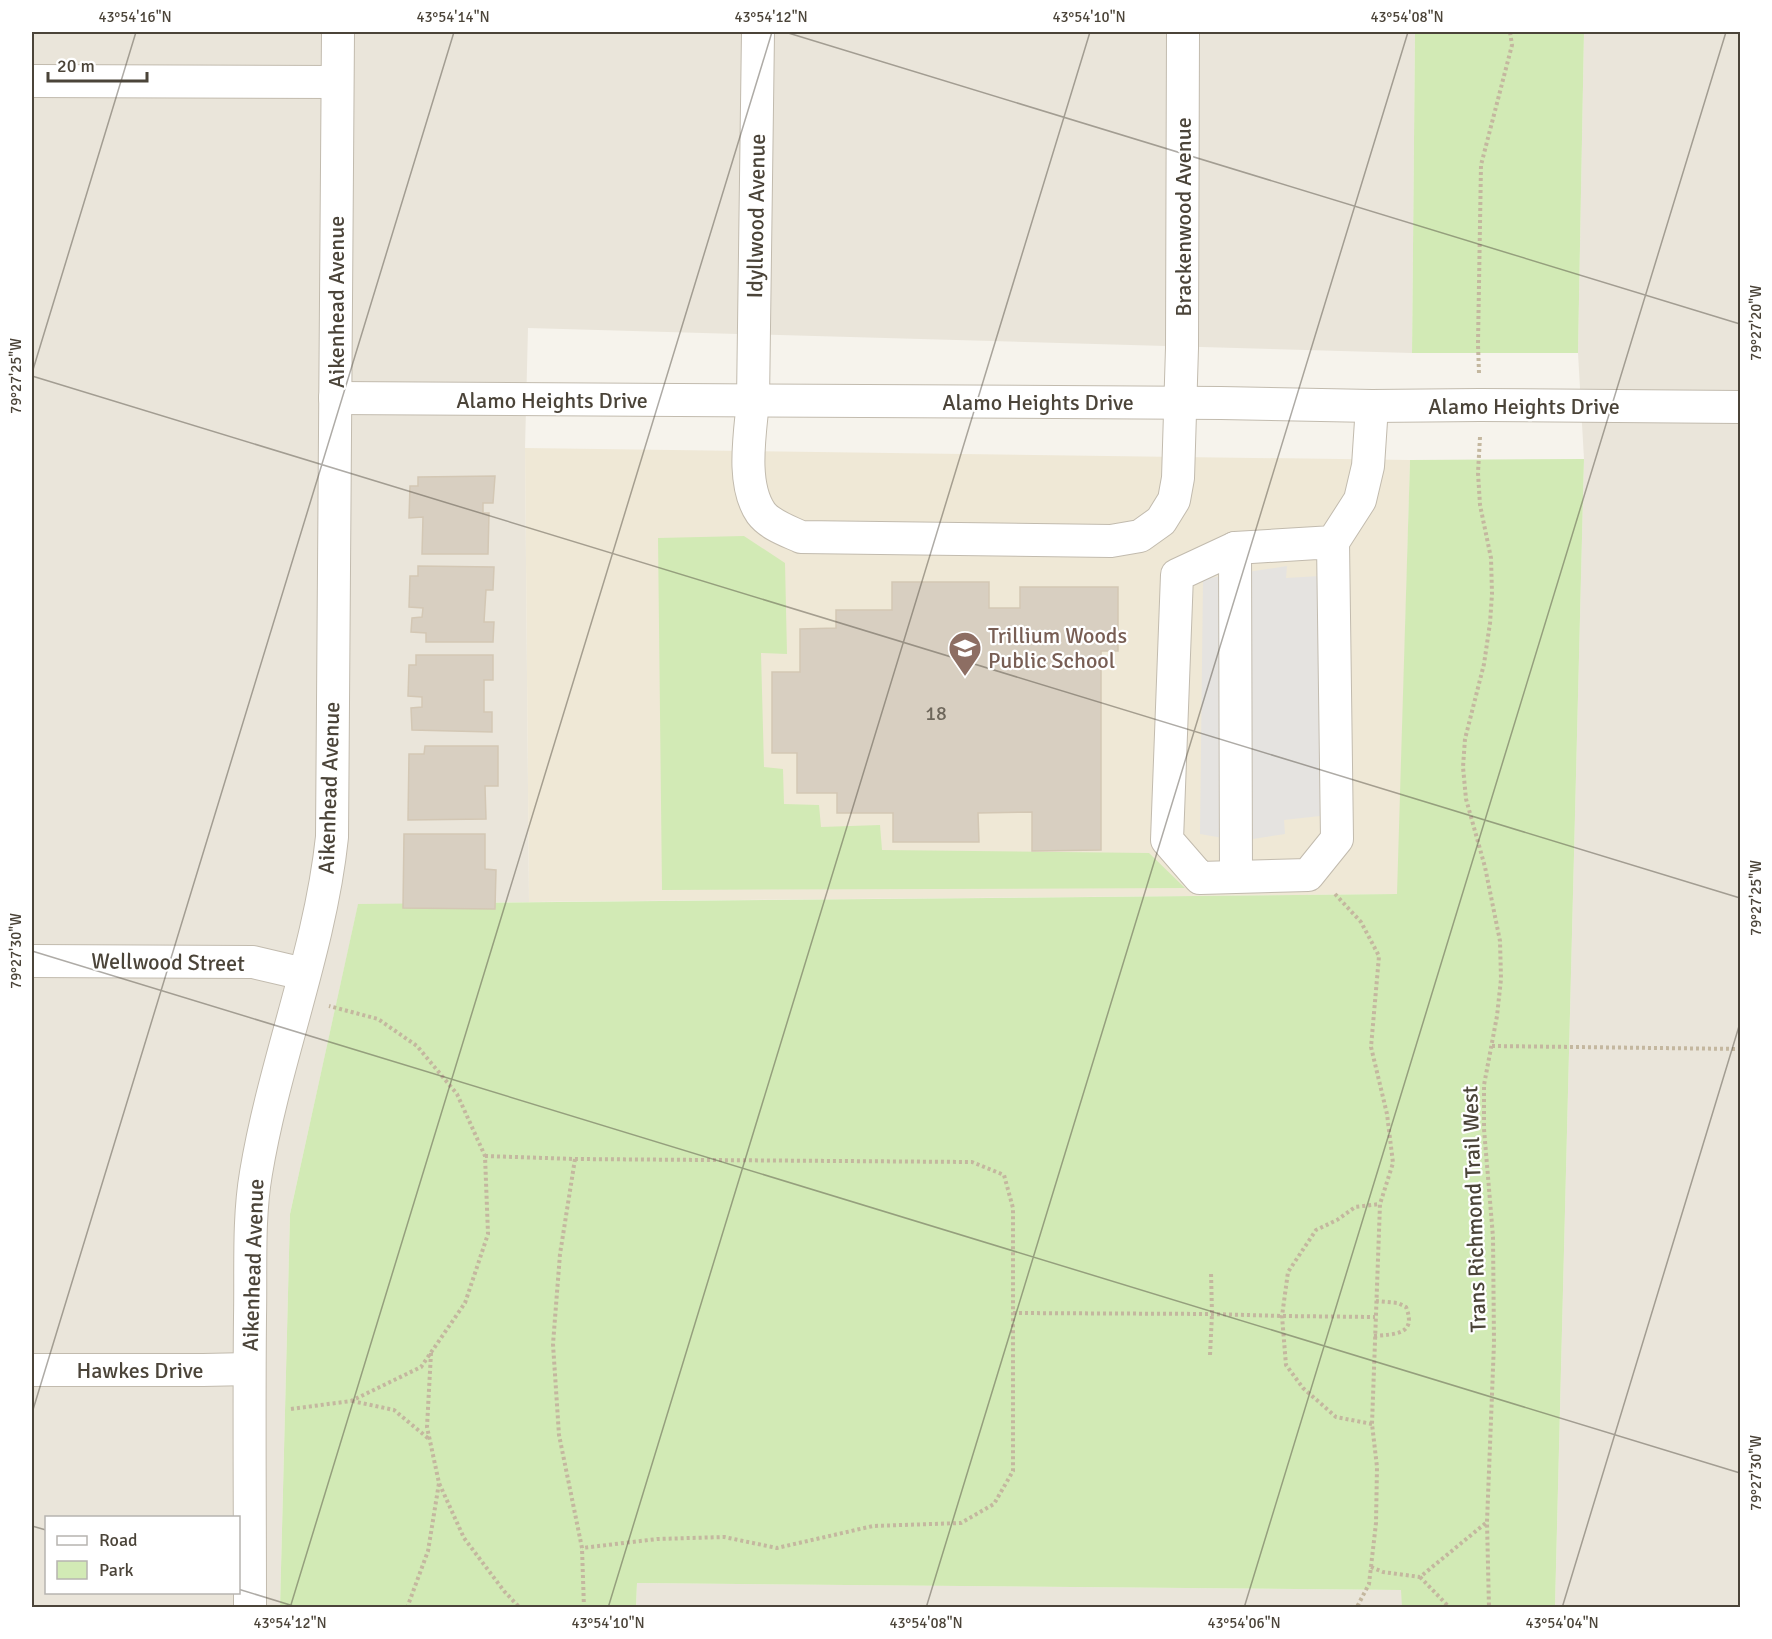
<svg xmlns="http://www.w3.org/2000/svg" width="1772" height="1639" viewBox="0 0 1772 1639" font-family="Signika,sans-serif">
<style>
.residential{fill:#eae5da;fill-rule:evenodd}
.education{fill:#efe8d6}
.green{fill:#d2eab5}
.parking{fill:#e5e3e0}
.building{fill:#d8cfc1;stroke:#d3c7b4;stroke-width:1.5}
.lines{fill:none;stroke-linecap:round;stroke-linejoin:round}
.minor-casing{stroke:#c2bbae;stroke-width:34}
.path{stroke:#c4b79f;stroke-width:4;stroke-dasharray:3 3;stroke-linecap:butt}
.minor{stroke:#fff;stroke-width:32}
.ticks{fill:none;stroke:#4b4439;stroke-width:1.5;stroke-opacity:0.45}
.labels{text-anchor:middle;dominant-baseline:central;stroke-width:4.5;stroke-linejoin:round;paint-order:stroke}
.number-label{font-size:20px;fill:#6e675b}
.street-label{font-size:22px;fill:#4b4439;stroke:#fff}
.education-label{font-size:22px;fill:#785e54;stroke:#fff;text-anchor:start}
.neatline{fill:none;stroke:#4b4439;stroke-width:2}
.ticks-label{font-size:15px;text-anchor:middle;fill:#4b4439}
</style>
<rect width="100%" height="100%" fill="#f6f3ec"/>
<!-- residential -->
<g class="residential">
<path d="M32 32H1415L1412 353 528 328 525 448 529 902 358 905 290 1214 280 1607 32 1608ZM46 1518H238V1592H46Z"/>
<polygon points="1584,32 1740,32 1740,1607 1555,1608 1584,459 1578,353"/>
<polygon points="637,1583 1402,1590 1402,1608 636,1608"/>
</g>
<!-- education -->
<polygon class="education" points="525,448 1410,460 1398,894 529,902"/>
<!-- green -->
<g class="green">
<polygon points="1415,32 1584,32 1578,353 1412,353"/>
<polygon points="1584,459 1555,1607 1402,1607 1401,1590 637,1583 636,1607 280,1608 290,1214 358,904 1397,894 1410,460"/>
<polygon points="744,536 785,563 787,654 761,653 764,767 783,769 784,804 819,805 821,827 880,825 882,850 1149,853 1185,888 662,890 658,538"/>
</g>
<!-- parking -->
<polygon class="parking" points="1287,566 1286,578 1320,576 1320,816 1284,820 1285,834 1240,841 1200,834 1203,579"/>
<!-- building -->
<g class="building">
<polygon points="495,476 493,503 483,503 483,513 489,513 488,554 422,554 423,517 409,518 410,486 418,486 418,477"/>
<polygon points="418,566 494,567 493,590 486,590 484,622 494,622 493,642 426,642 426,633 411,632 412,618 422,617 423,608 409,607 410,576 418,576"/>
<polygon points="892,582 989,582 989,608 1020,608 1020,587 1118,587 1118,651 1101,651 1101,850 1032,851 1032,812 978,813 979,842 893,842 893,813 837,813 837,793 797,793 797,753 772,753 772,672 800,672 800,629 836,628 836,610 892,610"/>
<polygon points="416,655 493,655 493,680 484,680 484,712 492,712 492,732 412,730 411,708 422,707 422,697 408,696 409,665 416,665"/>
<polygon points="425,746 498,746 498,786 485,786 486,819 408,820 409,754 424,754"/>
<polygon points="404,834 485,834 485,869 496,870 495,909 403,908"/>
</g>
<g class="lines">
<defs>
<g id="minor">
<path d="M758 32 753 401C750 434 741 484 761 513 770 525 788 531 801 537L1111 541 1140 536 1161 521 1174 500 1178 478 1182 348 1183 32"/>
<polyline points="32,81 337,82"/>
<polyline points="335,398 1221,403 1372,406 1480,405 1740,407"/>
<polyline points="1333,542 1337,839 1308,875 1200,878 1167,840 1177,575 1235,548 1333,542 1360,500 1368,466 1372,406"/>
<polyline points="1235,548 1236,876"/>
<polyline points="32,961 253,962 304,974"/>
<polyline points="32,1370 203,1370 249,1369"/>
<path d="M250 1608C250 1511 249 1414 250 1317 251 1269 248 1220 256 1173 275 1059 320 951 332 837L338 32"/>
</g>
</defs>
<!-- minor casing -->
<use href="#minor" class="minor-casing"/>
<!-- path -->
<g class="path">
<polyline points="1479,373 1478,344 1481,165 1512,45 1510,32"/>
<polyline points="1480,437 1478,473 1480,505 1491,558 1492,594 1490,623 1484,664 1465,739 1463,767 1466,799 1485,867 1500,941 1501,979 1497,1016 1484,1085 1484,1129 1493,1237 1494,1343 1487,1522 1489,1608"/>
<polyline points="1335,894 1361,922 1379,956 1371,1047 1387,1114 1393,1163 1380,1204 1372,1424 1377,1467 1376,1523 1369,1584 1358,1605 1355,1608"/>
<polyline points="1492,1046 1740,1049"/>
<polyline points="485,1156 575,1159 972,1162 1004,1175 1013,1208 1013,1471 994,1504 961,1523 873,1526 777,1548 724,1537 657,1539 582,1548"/>
<polyline points="575,1159 560,1254 553,1344 559,1435 582,1548 584,1608"/>
<polyline points="1013,1313 1212,1314 1282,1316 1375,1317"/>
<path d="M1374 1336C1395 1334 1417 1335 1406 1307L1398 1303 1376 1301"/>
<polyline points="431,1353 427,1427 439,1483 464,1538 504,1591 520,1608"/>
<polyline points="1210,1355 1212,1314 1211,1272"/>
<polyline points="352,1401 394,1410 429,1439"/>
<polyline points="291,1409 351,1401 421,1367 465,1303 488,1234 485,1156 457,1094 417,1046 378,1019 329,1006"/>
<polyline points="1372,1424 1336,1417 1303,1388 1286,1365 1282,1316 1288,1272 1316,1230 1337,1220 1355,1207 1380,1204"/>
<polyline points="1371,1567 1383,1572 1420,1577 1487,1522"/>
<polyline points="1420,1577 1450,1608"/>
<polyline points="407,1608 428,1551 439,1483"/>
</g>
<!-- minor -->
<use href="#minor" class="minor"/>
</g>
<!-- ticks -->
<path class="ticks" d="M785 32 1740 324M32 373 136 32M32 376 1740 898M32 951 1740 1473M32 1413 454 32M32 1526 46 1530M238 1589 300 1608M290 1608 772 32M608 1608 1090 32M926 1608 1408 32M1244 1608 1726 32M1562 1608 1740 1023"/>
<!-- icons -->
<defs>
<symbol id="school-pin" viewBox="-11 -11 22 30"><path d="M0 17L-7.5 6A9.5 9.5 0 1 1 7.5 6Z" fill="#8d6e63" stroke="#fff"/><path d="M0-5L7-2L0 1L-7-2ZM-4 1L0 2.5L4 1V4Q0 6-4 4Z" fill="#fff"/></symbol>
</defs>
<g fill-rule="evenodd">
<use href="#school-pin" x="946" y="629" width="38" height="52"/>
</g>
<g class="labels">
<!-- number labels -->
<g class="number-label">
<text x="936" y="713">18</text>
</g>
<!-- street labels -->
<g class="street-label">
<text transform="translate(756 216) rotate(-89)">Idyllwood Avenue</text>
<text transform="translate(1183 217) rotate(-90)">Brackenwood Avenue</text>
<text transform="translate(336 302) rotate(-90)">Aikenhead Avenue</text>
<text x="552" y="400">Alamo Heights Drive</text>
<text x="1038" y="402">Alamo Heights Drive</text>
<text x="1524" y="406">Alamo Heights Drive</text>
<text transform="translate(329 788) rotate(-88)">Aikenhead Avenue</text>
<text transform="translate(168 962) rotate(1)">Wellwood Street</text>
<text transform="translate(1474 1209) rotate(-92)">Trans Richmond Trail West</text>
<text transform="translate(253 1265) rotate(-88)">Aikenhead Avenue</text>
<text x="140" y="1370">Hawkes Drive</text>
</g>
<!-- education labels -->
<g class="education-label">
<text x="988" y="635">Trillium Woods<tspan x="988" dy="25">Public School</tspan></text>
</g>
</g>
<!-- border -->
<rect width="1772" height="1639" fill="none" stroke="#ffffff" stroke-width="66"/>
<!-- legend -->
<rect x="45" y="1516" width="195" height="78" fill="#ffffff" stroke="#b7b4b0" stroke-width="1.5"/>
<rect x="57" y="1536" width="30" height="9" fill="#ffffff" stroke="#b7b4b0" stroke-width="1.5"/>
<text x="99" y="1546" font-size="18" fill="#4b4439">Road</text>
<rect x="57" y="1561" width="30" height="18" fill="#d2eab5" stroke="#b7b4b0" stroke-width="1.5"/>
<text x="99" y="1576" font-size="18" fill="#4b4439">Park</text>
<!-- scale -->
<path d="M48 72v9h99v-9" fill="none" stroke="#4b4439" stroke-width="3"/>
<text x="57" y="72" font-size="18" fill="#4b4439" stroke="#ffffff" stroke-width="4.5" paint-order="stroke">20 m</text>
<rect x="33" y="33" width="1706" height="1573" class="neatline"/>
<g class="ticks-label">
<text x="135" y="22">43°54'16"N</text>
<text x="453" y="22">43°54'14"N</text>
<text x="771" y="22">43°54'12"N</text>
<text x="1089" y="22">43°54'10"N</text>
<text x="1407" y="22">43°54'08"N</text>
<text transform="translate(1756 323) rotate(-90)" y="5">79°27'20"W</text>
<text transform="translate(16 376) rotate(-90)" y="5">79°27'25"W</text>
<text transform="translate(1756 898) rotate(-90)" y="5">79°27'25"W</text>
<text transform="translate(16 951) rotate(-90)" y="5">79°27'30"W</text>
<text transform="translate(1756 1473) rotate(-90)" y="5">79°27'30"W</text>
<text x="290" y="1628">43°54'12"N</text>
<text x="608" y="1628">43°54'10"N</text>
<text x="926" y="1628">43°54'08"N</text>
<text x="1244" y="1628">43°54'06"N</text>
<text x="1562" y="1628">43°54'04"N</text>
</g>
</svg>
